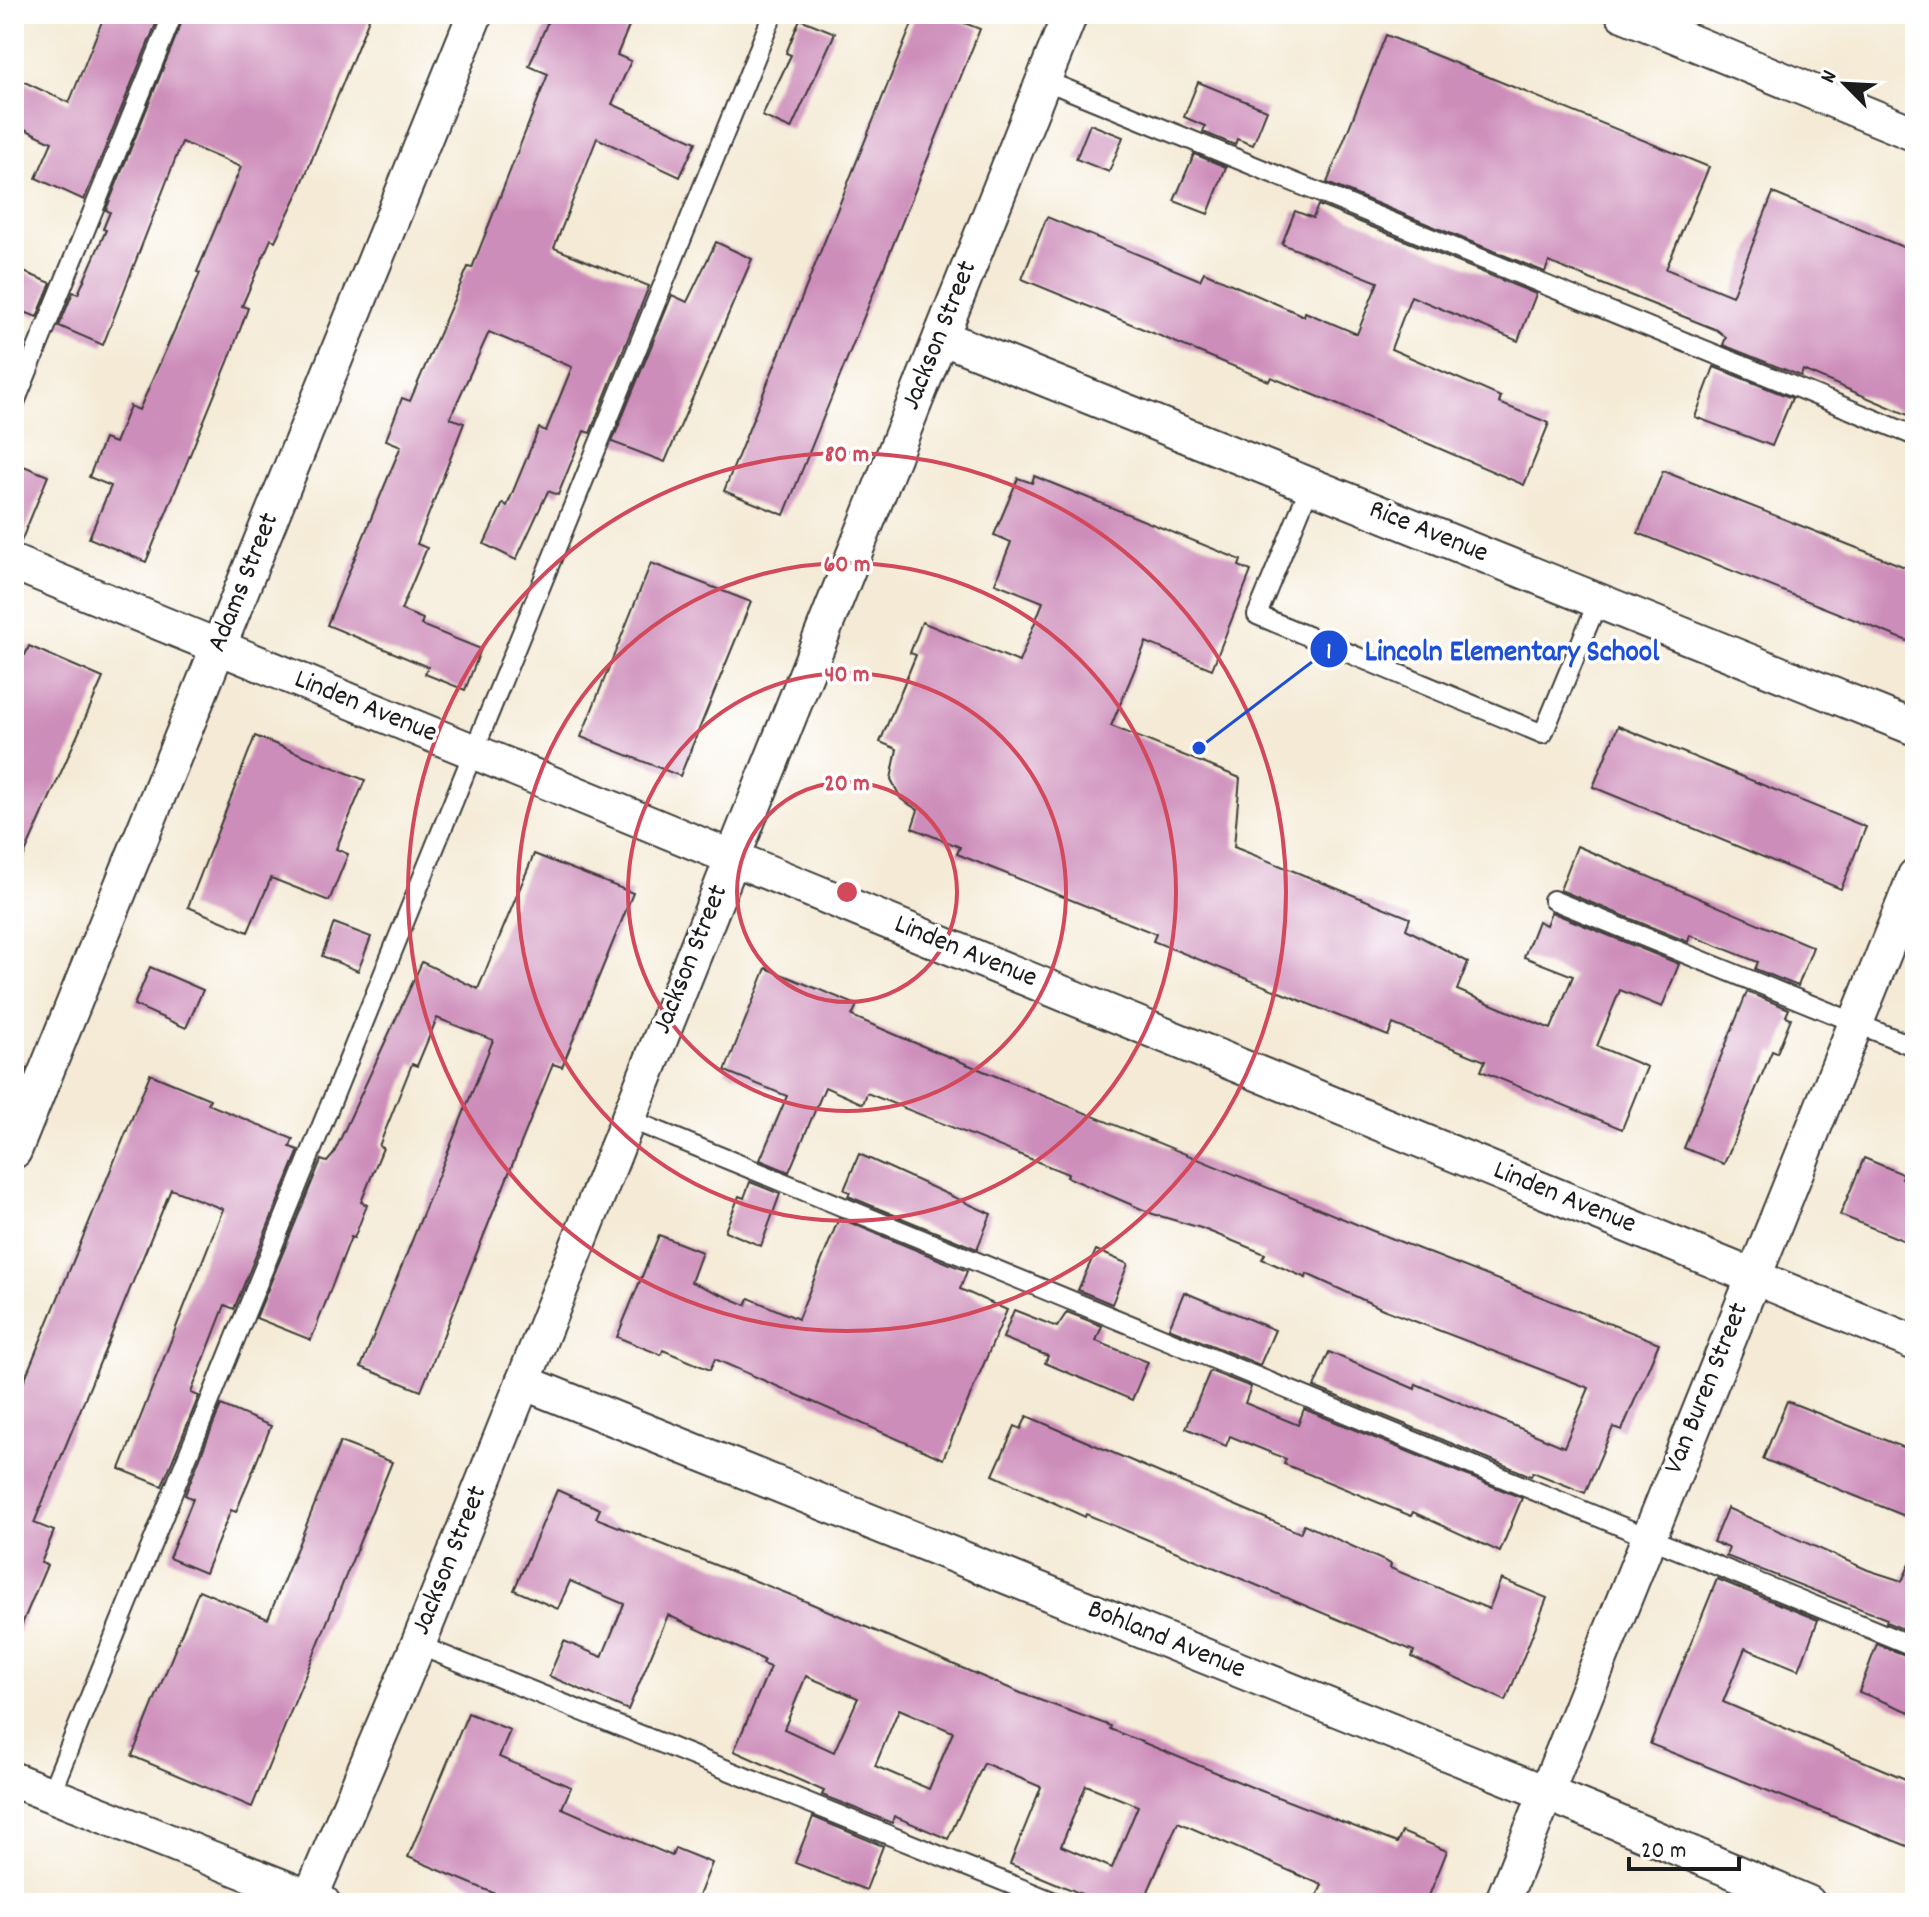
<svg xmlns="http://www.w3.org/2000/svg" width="1929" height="1917" viewBox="0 0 1929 1917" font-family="Dekko,sans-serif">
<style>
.building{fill:#cd8dba;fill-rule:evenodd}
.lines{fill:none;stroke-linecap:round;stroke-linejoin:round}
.lane-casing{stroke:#3c3b38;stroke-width:22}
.street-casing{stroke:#3c3b38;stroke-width:38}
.lane{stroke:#fff;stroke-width:18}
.street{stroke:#fff;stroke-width:34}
.ring{fill:none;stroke:#d1495b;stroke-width:4}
.labels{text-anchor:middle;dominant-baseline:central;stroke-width:7;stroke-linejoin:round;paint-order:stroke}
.street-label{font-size:28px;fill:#1c1c1c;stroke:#fff}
.centre{fill:#d1495b;stroke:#fff;stroke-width:4}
.ring-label{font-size:24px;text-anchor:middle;font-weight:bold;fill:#d1495b;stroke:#fff;stroke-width:7;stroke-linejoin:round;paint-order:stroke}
.leader{fill:none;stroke:#1d4ed8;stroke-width:3}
.callout-dot{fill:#1d4ed8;stroke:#fff;stroke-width:3}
.mark-label{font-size:24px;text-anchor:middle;font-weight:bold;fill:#fff}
.callout-label{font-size:30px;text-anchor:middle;font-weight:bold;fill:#1d4ed8;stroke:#fff;stroke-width:7;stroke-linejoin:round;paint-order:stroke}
</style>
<rect width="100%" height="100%" fill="#fff"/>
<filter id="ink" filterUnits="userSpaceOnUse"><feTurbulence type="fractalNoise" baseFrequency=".0125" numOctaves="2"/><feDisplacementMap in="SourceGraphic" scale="16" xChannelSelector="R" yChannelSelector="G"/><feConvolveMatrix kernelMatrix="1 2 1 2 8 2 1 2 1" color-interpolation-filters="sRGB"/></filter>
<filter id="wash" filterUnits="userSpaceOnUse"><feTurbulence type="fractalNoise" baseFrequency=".006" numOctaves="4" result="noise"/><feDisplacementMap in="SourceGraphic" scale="32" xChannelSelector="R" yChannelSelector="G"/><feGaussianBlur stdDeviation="1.8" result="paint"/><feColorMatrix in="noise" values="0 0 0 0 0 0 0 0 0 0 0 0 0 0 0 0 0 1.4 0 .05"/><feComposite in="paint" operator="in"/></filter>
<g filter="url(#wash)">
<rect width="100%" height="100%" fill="#f4ead5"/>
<g id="blocks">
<!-- building -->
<g class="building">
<polygon points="105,14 160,14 84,200 36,178 52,142 14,124 14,77 69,103"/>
<polygon points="185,14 371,14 299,191 275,241 271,239 242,306 248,308 228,362 146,562 89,538 111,486 89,477 104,439 115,443 130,406 139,410 200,273 197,272 241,167 182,142 103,345 59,326 73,292 78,294 106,230 103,229 110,212 106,210"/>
<polygon points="551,14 634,14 617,55 631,61 612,104 696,142 680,177 597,138 554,248 649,286 590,433 584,431 558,495 548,491 516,560 484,544 503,503 507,506 539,428 546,431 572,367 489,332 450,418 464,423 417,544 427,548 401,610 423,619 421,625 481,649 465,690 425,674 428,667 327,625 401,446 386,440 402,398 410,401 468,267 472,268 548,74 529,66"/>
<polygon points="916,14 941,14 980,29 784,515 724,491"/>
<polygon points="800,19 835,33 791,129 762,116 791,55 786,53"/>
<polygon points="1386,35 1709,167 1666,269 1732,296 1773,193 1915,252 1915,418 1803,370 1801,376 1723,345 1726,337 1717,330 1602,284 1549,262 1545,272 1327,183"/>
<polygon points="1198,82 1267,110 1253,145 1237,139 1235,145 1203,132 1205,126 1184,117"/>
<polygon points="1090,124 1123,137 1109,172 1076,159"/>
<polygon points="1194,154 1226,167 1208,214 1174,201"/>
<polygon points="1318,205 1536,294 1518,341 1411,296 1391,349 1501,397 1499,403 1549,423 1524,485 1329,401 1271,377 1269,381 1022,279 1047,217 1200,280 1204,272 1304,316 1305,312 1357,334 1378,282 1282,244 1295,211 1313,218"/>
<polygon points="716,242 752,259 665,462 612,442 672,295 687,302"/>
<polygon points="14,268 51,283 37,317 14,308"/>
<polygon points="1714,367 1792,398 1772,446 1695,417"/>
<polygon points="14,462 48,476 20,544 14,543"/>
<polygon points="1663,471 1915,571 1915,644 1638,533"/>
<polygon points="1034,476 1241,560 1239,566 1251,571 1212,669 1146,642 1111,726 1240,778 1234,847 1410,918 1406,929 1468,962 1457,990 1551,1029 1573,976 1524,957 1538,921 1546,925 1551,912 1679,964 1662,1007 1620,990 1597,1046 1647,1067 1622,1129 1481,1071 1485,1061 1393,1024 1388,1036 1153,941 1156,934 957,854 960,847 912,828 918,810 901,799 891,779 897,749 880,742 916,655 910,653 922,622 1019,662 1043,602 995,583 1011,542 994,535 1018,478 1032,483"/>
<polygon points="651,563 751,602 680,776 581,737"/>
<polygon points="29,646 103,678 14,878 14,651 25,655"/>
<polygon points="1618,726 1866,827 1841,889 1593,787"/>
<polygon points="255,736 365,780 336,849 348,854 329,901 271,878 248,932 188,907"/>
<polygon points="1577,846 1813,947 1798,986 1755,969 1758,962 1690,935 1688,942 1560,890"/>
<polygon points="534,854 633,893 562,1067 553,1064 421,1391 361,1367 493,1040 437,1018 417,1066 412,1064 379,1146 383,1148 361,1202 367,1205 354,1238 351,1237 311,1340 256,1318 321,1160 327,1162 333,1155 422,962 478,989"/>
<polygon points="334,923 371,937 358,971 322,956"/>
<polygon points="150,967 203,990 186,1028 134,1005"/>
<polygon points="766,968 857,1005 852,1016 903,1038 1373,1231 1659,1343 1622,1430 1613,1427 1585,1493 1533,1472 1531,1476 1314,1387 1329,1352 1415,1389 1416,1384 1564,1447 1589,1388 1383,1309 1307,1274 1306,1278 1262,1259 1265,1254 1201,1228 1153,1214 1067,1177 1068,1174 867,1093 863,1104 825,1087 789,1172 760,1160 787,1096 725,1071"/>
<polygon points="1747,992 1789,1009 1786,1016 1791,1018 1777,1053 1772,1051 1724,1164 1684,1148"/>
<polygon points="150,1074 210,1099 208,1104 293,1139 290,1147 299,1150 234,1309 225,1305 191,1393 199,1396 162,1486 120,1469 223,1209 171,1189 34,1523 54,1531 41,1563 47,1565 14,1643 14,1405"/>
<polygon points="859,1154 991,1214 977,1249 848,1196 850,1192 844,1190"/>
<polygon points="1864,1158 1903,1174 1902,1178 1915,1184 1915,1245 1840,1215"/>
<polygon points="750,1182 780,1194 761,1246 725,1231 739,1196 744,1198"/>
<polygon points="839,1218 967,1271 960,1289 1007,1310 943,1459 715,1359 710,1370 663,1350 661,1355 617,1337 659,1235 702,1252 691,1282 746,1305 749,1298 798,1319"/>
<polygon points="1096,1250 1128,1264 1112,1304 1078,1290"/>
<polygon points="1184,1292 1275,1330 1260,1365 1169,1328"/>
<polygon points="1014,1310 1057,1327 1067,1312 1102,1326 1096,1341 1148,1362 1132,1400 1045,1363 1048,1356 1003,1338"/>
<polygon points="1210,1371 1251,1387 1245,1403 1298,1425 1304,1409 1522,1498 1500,1552 1413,1512 1411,1516 1284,1464 1286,1459 1230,1436 1226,1446 1186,1428"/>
<polygon points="1787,1401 1915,1452 1915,1520 1763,1459"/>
<polygon points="221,1405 271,1426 236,1512 231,1510 205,1573 169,1558 193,1499 185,1495"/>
<polygon points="1027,1416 1300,1533 1304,1524 1391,1564 1390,1568 1489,1609 1501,1579 1547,1598 1506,1701 1412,1657 1414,1651 1086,1514 1085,1517 993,1475 1015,1426 1021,1429"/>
<polygon points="340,1442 392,1462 252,1807 132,1756 199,1590 268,1619"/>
<path d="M557 1490 600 1509 596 1518 791 1595 1023 1694 1111 1726 1110 1729 1254 1788 1397 1843 1402 1832 1447 1851 1426 1903H1314L1322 1885 1178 1822 1143 1903H1103L1010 1864 1041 1787 984 1763 948 1839 894 1816 892 1823 822 1795 824 1791 734 1751 770 1667 762 1664 764 1660 668 1615 628 1710 549 1676 564 1641 602 1657 624 1604 570 1581 558 1609 514 1590ZM806 1676 858 1698 834 1752 784 1729ZM899 1709 953 1732 929 1789 875 1766ZM1086 1785 1138 1806 1112 1868 1061 1846Z"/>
<polygon points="1727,1508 1868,1570 1902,1581 1915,1553 1915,1634 1886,1622 1887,1619 1726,1556 1729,1548 1713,1542"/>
<polygon points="1717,1579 1818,1620 1799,1670 1745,1648 1723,1702 1915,1783 1915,1849 1650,1744"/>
<polygon points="1877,1644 1915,1659 1915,1714 1859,1692"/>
<polygon points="468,1713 510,1730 499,1757 571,1787 562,1808 672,1856 675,1848 712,1863 696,1903 517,1903 408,1857"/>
<polygon points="813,1817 883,1846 866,1890 795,1863"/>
</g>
</g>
</g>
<g filter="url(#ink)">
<use href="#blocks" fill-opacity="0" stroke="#3c3b38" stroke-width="2"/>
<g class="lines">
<defs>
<g id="lane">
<polyline points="1044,80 1915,436"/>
<polyline points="14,405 173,14"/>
<polyline points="1310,486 1257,615 1543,734 1598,601"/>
<polyline points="1553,900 1915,1047"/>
<polyline points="629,1119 1915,1647"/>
<polyline points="418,1645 1057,1903"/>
<polyline points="50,1795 773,14"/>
</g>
<g id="street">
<polyline points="1623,14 1915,134"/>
<polyline points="941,337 1915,728"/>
<polyline points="14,563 1915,1343"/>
<polyline points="14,1151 475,14"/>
<polyline points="523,1382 1593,1812 1808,1903"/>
<polyline points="14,1780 323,1903"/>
<polyline points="308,1903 418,1645 1070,14"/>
<polyline points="1502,1903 1915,876"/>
</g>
</defs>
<!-- lane casing -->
<use href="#lane" class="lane-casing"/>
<!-- street casing -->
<use href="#street" class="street-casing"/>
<!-- lane -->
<use href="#lane" class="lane"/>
<!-- street -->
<use href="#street" class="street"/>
</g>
</g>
<!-- distance rings -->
<g class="ring">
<circle cx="847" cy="892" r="110"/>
<circle cx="847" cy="892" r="219"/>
<circle cx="847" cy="892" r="329"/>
<circle cx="847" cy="892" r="439"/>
</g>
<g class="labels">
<!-- street labels -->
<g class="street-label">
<text transform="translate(941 336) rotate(-68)">Jackson Street</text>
<text transform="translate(1428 533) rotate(22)">Rice Avenue</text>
<text transform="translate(245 583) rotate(-68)">Adams Street</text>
<text transform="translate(365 708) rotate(22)">Linden Avenue</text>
<text transform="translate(965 953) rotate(22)">Linden Avenue</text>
<text transform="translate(692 960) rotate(-68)">Jackson Street</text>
<text transform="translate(1564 1199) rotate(22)">Linden Avenue</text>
<text transform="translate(1708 1389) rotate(-68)">Van Buren Street</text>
<text transform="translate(451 1561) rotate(-68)">Jackson Street</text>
<text transform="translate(1166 1641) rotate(22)">Bohland Avenue</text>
</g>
</g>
<circle cx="847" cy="892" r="12" class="centre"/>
<g class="ring-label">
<text x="847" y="461">80 m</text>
<text x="847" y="571">60 m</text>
<text x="847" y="681">40 m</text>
<text x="847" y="790">20 m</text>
</g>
<!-- callouts -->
<path class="leader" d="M1199 748L1329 649"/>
<g class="callout-dot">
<circle cx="1199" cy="748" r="8"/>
<circle cx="1329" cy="649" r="20"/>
</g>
<g class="mark-label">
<text x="1329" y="658">1</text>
</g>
<g class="callout-label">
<text x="1512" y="660">Lincoln Elementary School</text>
</g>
<!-- margin -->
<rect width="1929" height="1917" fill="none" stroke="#fff" stroke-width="48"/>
<!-- north arrow -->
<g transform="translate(1845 84) rotate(294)" stroke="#ffffff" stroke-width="6" paint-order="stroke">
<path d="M0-6L14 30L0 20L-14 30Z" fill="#1c1c1c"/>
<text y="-12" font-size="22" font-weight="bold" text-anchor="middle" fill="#1c1c1c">N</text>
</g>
<!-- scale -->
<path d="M1629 1857v12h110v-12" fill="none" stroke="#1c1c1c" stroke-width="4"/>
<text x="1641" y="1857" font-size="24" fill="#1c1c1c" stroke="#ffffff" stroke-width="6" paint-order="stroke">20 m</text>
</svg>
